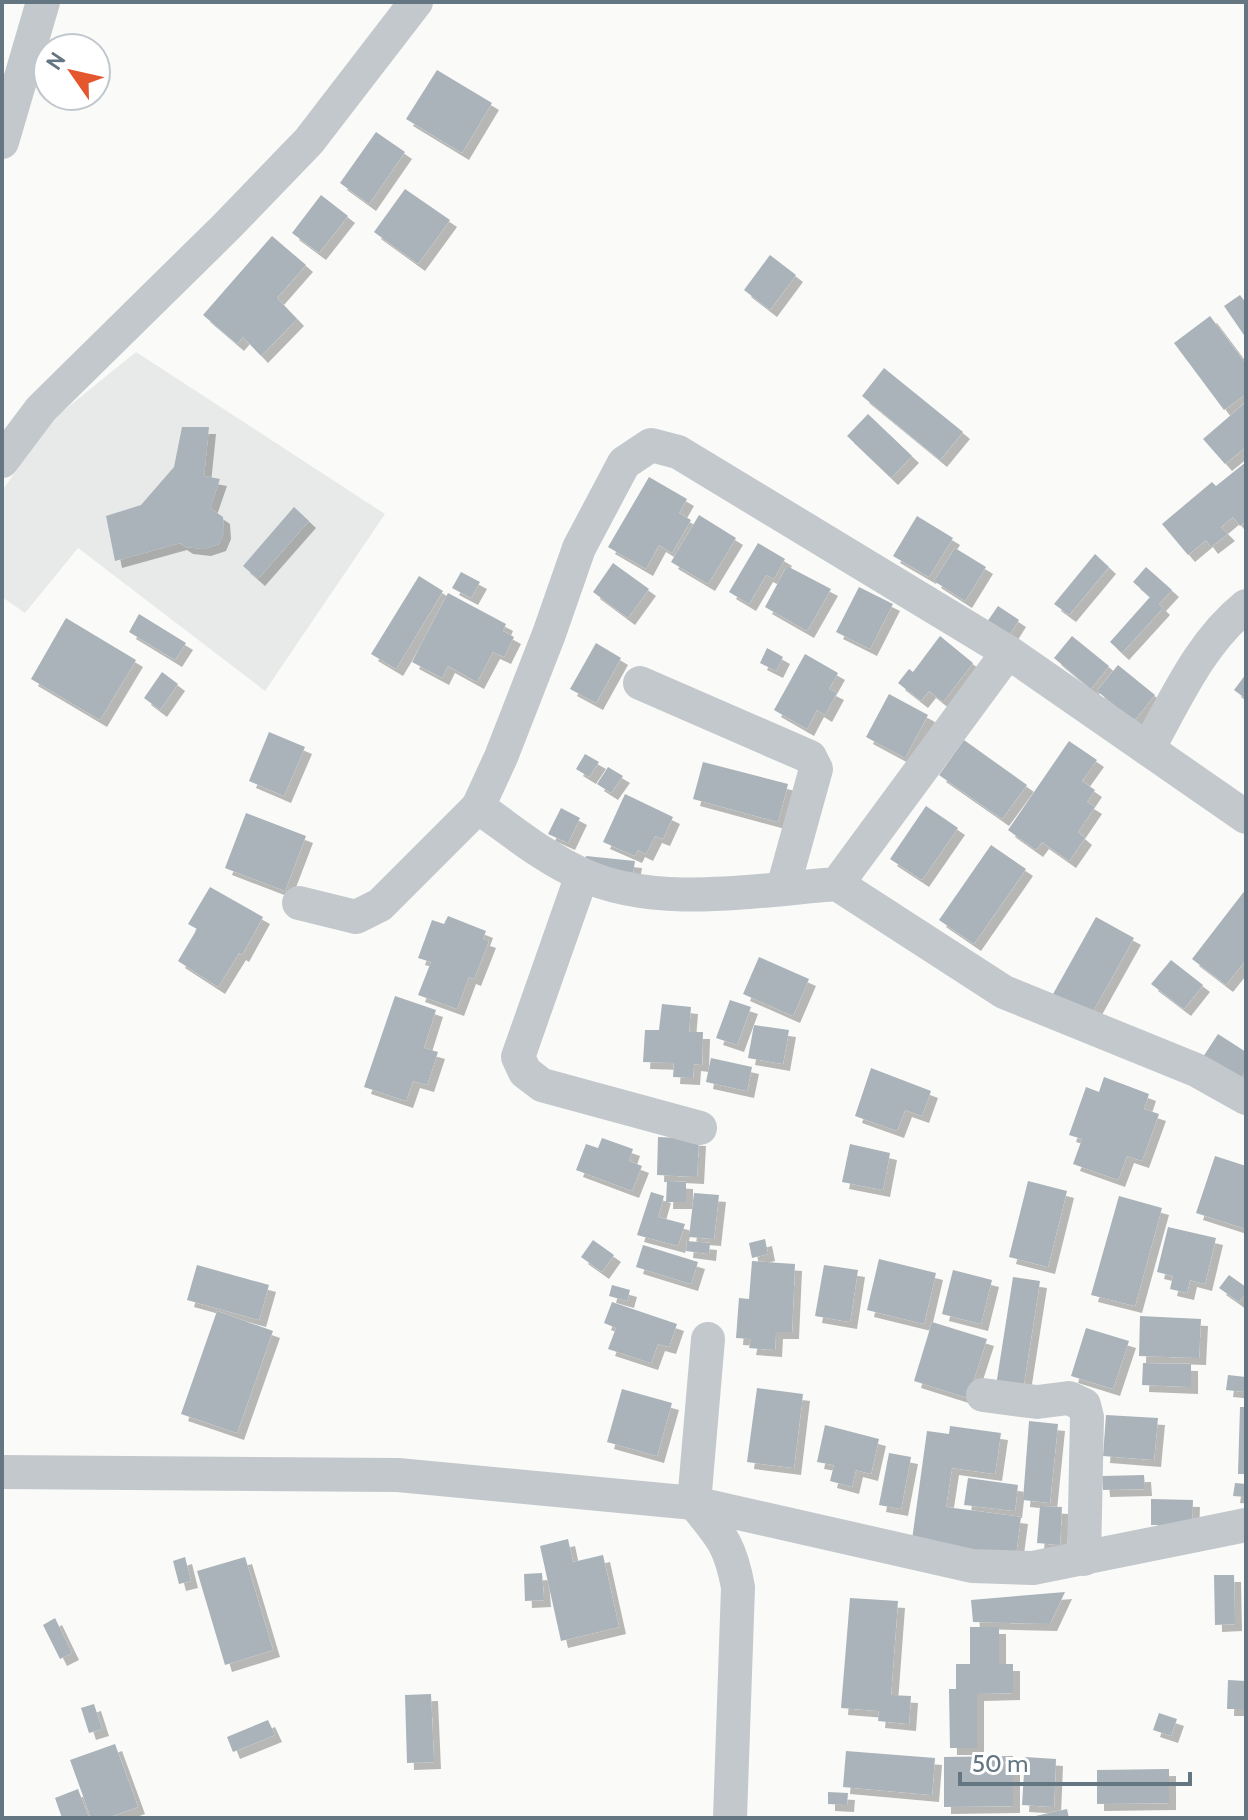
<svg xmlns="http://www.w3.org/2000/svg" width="1248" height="1820" viewBox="0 0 1248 1820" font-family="Cabin,sans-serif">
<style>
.built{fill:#e8e9e9}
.building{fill:#aab3b9;filter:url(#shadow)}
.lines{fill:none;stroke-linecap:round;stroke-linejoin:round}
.minor{stroke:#c3c8cc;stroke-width:34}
</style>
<defs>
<filter id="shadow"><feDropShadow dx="7" dy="7" stdDeviation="0" flood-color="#0004"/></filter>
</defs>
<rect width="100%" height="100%" fill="#fafaf8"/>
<!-- built -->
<polygon class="built" points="136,352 385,514 265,691 78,548 25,613 2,597 2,491 52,420"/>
<!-- building -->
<g class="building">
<polygon points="437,70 492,103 462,153 406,119"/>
<polygon points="376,132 405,152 369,204 340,183"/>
<polygon points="405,189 450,220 418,264 374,232"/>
<polygon points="321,195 348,216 319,253 292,233"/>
<polygon points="272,236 306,265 277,298 297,319 261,356 243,337 237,344 203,315"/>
<polygon points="770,255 796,275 770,310 744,290"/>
<polygon points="1240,295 1246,303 1246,338 1224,306"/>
<polygon points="1210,316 1246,364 1246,394 1224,410 1174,343"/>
<polygon points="884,368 963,432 940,460 862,396"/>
<polygon points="1246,402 1246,447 1225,464 1203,439"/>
<polygon points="868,414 912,456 891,478 847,436"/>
<polygon points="182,427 209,427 204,476 220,479 210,508 223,517 224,532 219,544 204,549 186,547 180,543 115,561 106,516 141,505 174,467"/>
<polygon points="1246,462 1246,521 1240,526 1233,517 1221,527 1228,534 1211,547 1206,540 1188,555 1162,524 1212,482 1216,486"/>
<polygon points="649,477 687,499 679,513 691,520 672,553 659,545 646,569 608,547"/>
<polygon points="294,507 309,521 258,579 243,566"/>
<polygon points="699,515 736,538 708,584 671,562"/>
<polygon points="917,516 953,538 929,577 893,556"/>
<polygon points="758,543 785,559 774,579 766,575 749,604 729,592"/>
<polygon points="955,548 986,567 965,601 934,581"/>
<polygon points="1095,554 1109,567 1069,615 1054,604"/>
<polygon points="613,563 649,589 628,618 593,592"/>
<polygon points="787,566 831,589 807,631 765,607"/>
<polygon points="1146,567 1172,590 1159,604 1163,608 1122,653 1110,642 1150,597 1133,582"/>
<polygon points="461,572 480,582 471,598 452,588"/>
<polygon points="419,576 443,591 396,669 371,654"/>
<polygon points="859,587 893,604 870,649 836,632"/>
<polygon points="448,593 506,624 503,631 514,637 504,657 493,652 477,682 448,666 442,678 412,662"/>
<polygon points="998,606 1019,620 1009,636 987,622"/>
<polygon points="139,614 186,643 175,660 129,632"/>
<polygon points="66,618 136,660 100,720 31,679"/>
<polygon points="940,636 973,663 943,702 929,691 921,701 898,683 909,669 913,672"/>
<polygon points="1072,636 1109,666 1091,689 1054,658"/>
<polygon points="596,643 621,658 596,703 570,689"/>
<polygon points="767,648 783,657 776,671 760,663"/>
<polygon points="805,654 838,673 829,689 837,693 825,715 817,710 807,729 774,710"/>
<polygon points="1118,665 1155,695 1134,721 1097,691"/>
<polygon points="162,672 178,684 160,710 144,698"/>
<polygon points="1246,674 1246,699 1234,690"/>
<polygon points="889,694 928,715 905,758 866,737"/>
<polygon points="269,732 305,747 284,796 249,781"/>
<polygon points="964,740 1027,785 1002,819 939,775"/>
<polygon points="1069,741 1097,760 1082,781 1095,790 1087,802 1095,807 1078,832 1085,838 1069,861 1042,842 1036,850 1008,830"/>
<polygon points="585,754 599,762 589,777 576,769"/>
<polygon points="703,762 788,784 778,822 693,799"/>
<polygon points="608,767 623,776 611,793 597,784"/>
<polygon points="625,794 673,817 663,839 655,836 646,854 638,850 635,856 603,842"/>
<polygon points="926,806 958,828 922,880 890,859"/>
<polygon points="561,808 580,818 568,843 548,834"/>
<polygon points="246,813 306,836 285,891 225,868"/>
<polygon points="991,845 1026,869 974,944 939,920"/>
<polygon points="586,856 635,861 633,873 584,867"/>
<polygon points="210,887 263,917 242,955 239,953 218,987 178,961 197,929 188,924"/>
<polygon points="1246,889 1246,960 1226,985 1192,959"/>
<polygon points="448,916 486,931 483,939 489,941 474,979 469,977 457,1009 418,995 431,962 418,958 432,920 444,924"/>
<polygon points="1096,917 1134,938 1091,1015 1053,994"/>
<polygon points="759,957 809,979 793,1016 743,994"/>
<polygon points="1171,960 1203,985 1184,1009 1151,984"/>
<polygon points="395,996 436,1010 424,1048 438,1052 427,1085 413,1081 406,1101 364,1087"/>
<polygon points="730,1000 751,1007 737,1045 716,1038"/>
<polygon points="662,1004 691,1007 689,1032 703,1032 702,1065 694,1064 693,1078 673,1077 674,1063 643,1062 645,1030 659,1030"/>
<polygon points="754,1025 789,1030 783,1064 748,1058"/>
<polygon points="1218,1034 1246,1052 1246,1071 1237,1084 1201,1060"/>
<polygon points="711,1058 752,1067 747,1091 706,1082"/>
<polygon points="871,1068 931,1091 922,1116 905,1110 897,1131 855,1116"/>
<polygon points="1104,1077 1149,1094 1144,1109 1159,1114 1142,1161 1127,1156 1118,1180 1073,1164 1082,1139 1069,1135 1086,1087 1099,1092"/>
<polygon points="658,1137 699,1139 697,1177 657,1175"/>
<polygon points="602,1138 633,1149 629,1161 642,1166 632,1191 576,1170 586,1144 598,1148"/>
<polygon points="850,1144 890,1153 883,1190 842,1182"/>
<polygon points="1215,1156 1246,1166 1246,1229 1196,1213"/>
<polygon points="667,1181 686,1182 686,1202 666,1202"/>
<polygon points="1028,1181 1067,1191 1048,1267 1009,1257"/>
<polygon points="651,1192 664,1196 658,1217 685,1224 678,1246 637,1235"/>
<polygon points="694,1193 719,1195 714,1239 689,1237"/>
<polygon points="1119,1196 1162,1208 1135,1306 1091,1295"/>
<polygon points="1168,1227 1216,1238 1205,1284 1190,1280 1187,1293 1170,1289 1173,1276 1157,1272"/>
<polygon points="765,1239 768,1254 752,1258 749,1243"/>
<polygon points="593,1240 614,1255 602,1272 581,1257"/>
<polygon points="687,1241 710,1243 709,1254 686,1251"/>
<polygon points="643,1245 698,1262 691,1284 636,1267"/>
<polygon points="879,1259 936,1273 924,1324 867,1310"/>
<polygon points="752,1261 795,1264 792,1332 776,1332 775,1350 749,1348 751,1339 736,1338 739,1298 749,1299"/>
<polygon points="197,1265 269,1285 259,1320 187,1300"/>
<polygon points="824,1265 858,1270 850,1322 815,1316"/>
<polygon points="953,1270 992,1280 981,1324 942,1314"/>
<polygon points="1229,1275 1246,1287 1246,1293 1239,1302 1219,1288"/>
<polygon points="1013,1277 1040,1281 1023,1390 996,1386"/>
<polygon points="612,1285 630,1290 627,1301 609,1296"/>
<polygon points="612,1302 677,1324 669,1347 658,1344 651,1363 608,1349 616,1328 604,1323"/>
<polygon points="217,1311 273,1331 237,1433 181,1414"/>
<polygon points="1140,1316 1201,1319 1199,1358 1139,1356"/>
<polygon points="932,1322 987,1339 968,1398 914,1381"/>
<polygon points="1086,1328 1129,1341 1113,1389 1071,1376"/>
<polygon points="1143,1363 1191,1364 1191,1387 1142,1385"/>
<polygon points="1228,1375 1246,1377 1246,1392 1226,1390"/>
<polygon points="757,1388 803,1394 794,1468 747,1462"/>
<polygon points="622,1389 672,1403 657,1456 607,1442"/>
<polygon points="1240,1407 1246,1407 1246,1474 1238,1474"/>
<polygon points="1106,1415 1158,1418 1154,1460 1103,1456"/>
<polygon points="1029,1421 1058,1424 1050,1503 1023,1500"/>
<polygon points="825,1425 879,1439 871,1474 856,1470 852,1487 830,1481 834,1465 817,1462"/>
<polygon points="950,1426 1001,1433 995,1474 952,1468 946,1507 1021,1517 1015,1562 911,1547 927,1431 949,1434"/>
<polygon points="889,1453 911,1457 901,1509 879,1505"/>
<polygon points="1144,1475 1145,1489 1103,1490 1102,1476"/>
<polygon points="968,1478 1018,1485 1015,1511 964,1505"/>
<polygon points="1235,1483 1246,1484 1246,1497 1233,1496"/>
<polygon points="1151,1499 1193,1500 1192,1525 1151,1525"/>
<polygon points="1040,1506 1062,1507 1060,1545 1037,1543"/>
<polygon points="568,1539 573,1562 603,1555 619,1627 561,1641 540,1546"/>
<polygon points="185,1557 191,1581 179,1584 173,1561"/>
<polygon points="245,1557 273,1650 225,1665 197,1571"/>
<polygon points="542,1573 544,1600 525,1601 524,1574"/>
<polygon points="1214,1575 1234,1575 1235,1624 1215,1625"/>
<polygon points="1065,1592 1050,1624 973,1622 971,1600"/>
<polygon points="850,1598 898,1601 891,1695 911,1696 909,1724 878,1721 879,1711 841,1708"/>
<polygon points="55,1618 72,1653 60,1659 43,1625"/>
<polygon points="970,1627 999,1627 999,1664 1013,1664 1013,1693 977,1694 977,1748 950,1748 949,1689 956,1689 956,1664 970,1664"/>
<polygon points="1228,1680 1246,1681 1246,1709 1227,1709"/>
<polygon points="431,1694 434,1762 407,1763 405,1695"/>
<polygon points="94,1704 102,1729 89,1733 81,1708"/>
<polygon points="1159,1713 1177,1719 1171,1736 1153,1730"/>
<polygon points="268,1720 275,1735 233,1752 227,1737"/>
<polygon points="115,1744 138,1807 107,1818 91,1818 70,1760"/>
<polygon points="846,1751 935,1758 932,1795 843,1787"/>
<polygon points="1013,1756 1013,1806 944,1807 944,1757"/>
<polygon points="1025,1757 1056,1759 1054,1807 1022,1805"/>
<polygon points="1169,1769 1169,1803 1097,1804 1097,1770"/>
<polygon points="78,1789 89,1818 62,1818 55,1798"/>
<polygon points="828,1792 848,1793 847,1805 828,1804"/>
<polygon points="1067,1809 1069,1818 1031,1818 1031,1817"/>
</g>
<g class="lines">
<!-- minor -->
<g class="minor">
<polyline points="2,142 43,2"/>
<polyline points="2,461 41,409 226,227 309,141 416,2"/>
<path d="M1008 652 837 884C757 890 655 909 581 874 543 857 511 830 478 807L501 757 549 634 579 548 624 463 651 445 678 452 1008 652 1246 817"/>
<polyline points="640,683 810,757 816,769 783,888"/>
<path d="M1148 749C1176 699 1200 643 1246 606"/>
<polyline points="582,875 518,1057 525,1072 542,1085 700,1128"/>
<polyline points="837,884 1004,992 1196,1070 1246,1098"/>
<polyline points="299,903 356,917 380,905 478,807"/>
<path d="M708 1339 694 1503C721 1536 730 1544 738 1587L730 1818"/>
<polyline points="983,1395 1037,1402 1069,1398 1084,1405 1087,1417 1084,1559"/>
<polyline points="2,1472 398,1475 694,1503 972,1566 1033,1568 1246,1525"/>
</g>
</g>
<!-- border -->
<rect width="1248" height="1820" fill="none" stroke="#657683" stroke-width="8"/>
<!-- north arrow -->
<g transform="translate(72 72) rotate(304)"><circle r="38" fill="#ffffff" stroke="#c1c8cd" stroke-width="2"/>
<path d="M0-6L14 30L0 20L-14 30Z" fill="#e4572e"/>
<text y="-12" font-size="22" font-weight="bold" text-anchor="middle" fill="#657683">N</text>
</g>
<!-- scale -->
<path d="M960 1772v12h230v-12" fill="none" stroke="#657683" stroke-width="4"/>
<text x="972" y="1772" font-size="24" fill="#657683" stroke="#ffffff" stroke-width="6" paint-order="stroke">50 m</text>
</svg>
